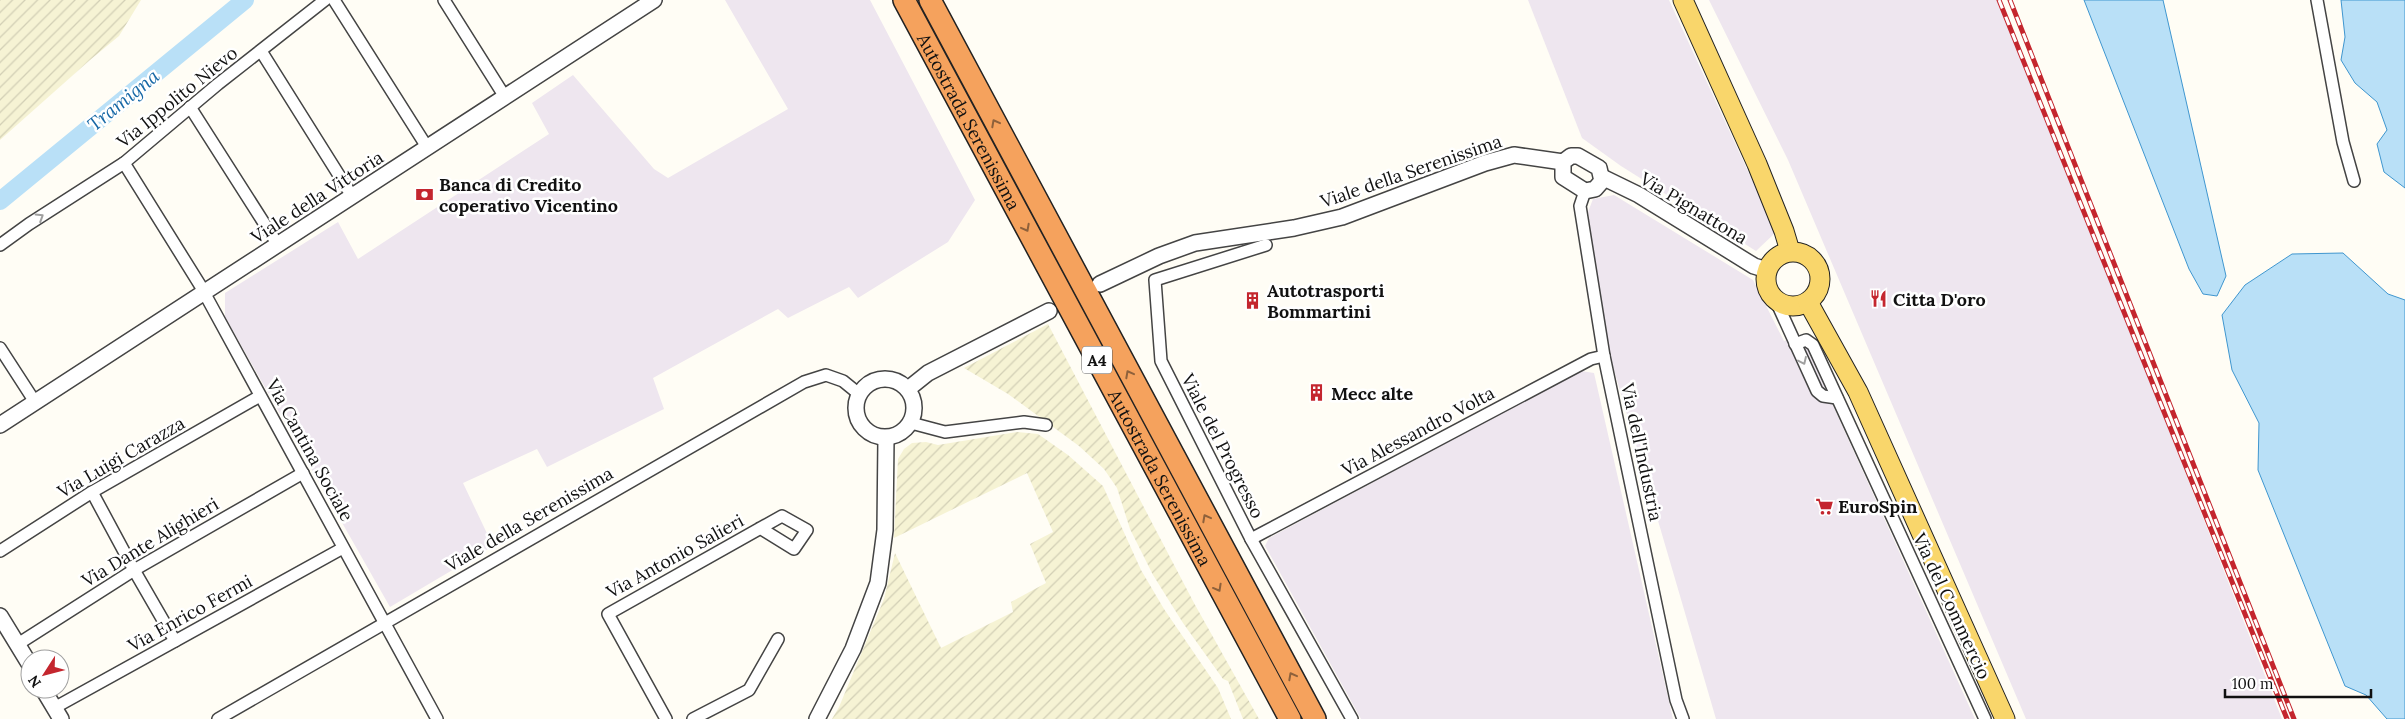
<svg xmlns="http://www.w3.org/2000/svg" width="2405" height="719" viewBox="0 0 2405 719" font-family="Lora,serif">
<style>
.industrial{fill:#eee6ef}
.farmland{fill:url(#farmland-furrows)}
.water{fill:#b9e0f7;stroke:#3f96cf}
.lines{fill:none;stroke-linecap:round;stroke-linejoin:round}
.river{stroke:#b9e0f7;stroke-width:18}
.minor-casing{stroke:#444;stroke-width:14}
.tertiary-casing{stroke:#444;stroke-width:18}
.primary-casing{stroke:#222;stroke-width:21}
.motorway-casing{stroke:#222;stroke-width:24}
.minor{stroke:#fff;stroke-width:11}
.tertiary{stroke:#fff;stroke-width:15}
.primary{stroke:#f9d66b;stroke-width:19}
.motorway{stroke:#f5a25d;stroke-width:21}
.rail-casing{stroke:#c4262e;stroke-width:5}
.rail{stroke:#fff;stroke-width:3;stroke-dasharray:9;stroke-linecap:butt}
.oneway{stroke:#8e613b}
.oneway2{stroke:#a0a0a0}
.labels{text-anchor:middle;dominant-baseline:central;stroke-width:5;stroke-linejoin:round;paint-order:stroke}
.shield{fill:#fff;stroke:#585858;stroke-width:1}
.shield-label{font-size:16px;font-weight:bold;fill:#111}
.street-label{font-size:18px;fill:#111;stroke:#fff}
.poi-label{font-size:18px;font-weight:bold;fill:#111;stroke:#fff;text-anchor:start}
.water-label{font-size:19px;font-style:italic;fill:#1768a6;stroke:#fff}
</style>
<defs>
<pattern id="farmland-furrows" width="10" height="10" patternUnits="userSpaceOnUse" patternTransform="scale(1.25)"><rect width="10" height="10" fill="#f6f3d4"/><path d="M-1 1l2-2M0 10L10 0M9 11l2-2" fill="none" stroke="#d2cfb5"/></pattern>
</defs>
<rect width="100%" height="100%" fill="#fffdf5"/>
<!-- industrial -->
<g class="industrial">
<polygon points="725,0 870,0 975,200 948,242 858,298 849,287 788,318 778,309 653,378 664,409 547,467 537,449 463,483 493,546 390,607 225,317 225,293 338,222 358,259 549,134 532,103 573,75 654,169 668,178 788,109"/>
<polygon points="1528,0 1669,0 1776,232 1756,251 1621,166 1582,138"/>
<polygon points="1709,0 2000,0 2282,719 2026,719 1788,160"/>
<polygon points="1614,195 1753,280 1784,341 1801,335 1975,719 1716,719 1604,336 1588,212 1593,199"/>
<polygon points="1581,371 1594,373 1673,719 1361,719 1269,553 1265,546 1269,538"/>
</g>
<!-- farmland -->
<g class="farmland">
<polygon points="0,0 141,0 119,36 90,60 0,140"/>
<polygon points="1048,324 1194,603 1259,719 1243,719 1228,681 1223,679 1183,623 1153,575 1130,529 1117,488 1104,469 1079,446 1008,394 964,368"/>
<polygon points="1017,432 1038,434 1068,455 1103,486 1141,570 1164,609 1218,688 1231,719 832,719 839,707 884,599 895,553 941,648 1013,612 1011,602 1046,583 1030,544 1053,532 1027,473 894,538 898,459 904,449 912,443 926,442 938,445"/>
</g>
<!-- water -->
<g class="water">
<polygon points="2084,0 2163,0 2226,276 2217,296 2203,294 2189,269"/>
<polygon points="2341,0 2405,0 2405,188 2384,172 2377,144 2387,130 2377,102 2355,83 2341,60 2345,37"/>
<polygon points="2343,253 2388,294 2405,300 2405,719 2387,719 2366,695 2345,686 2258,470 2259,423 2232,370 2222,315 2245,285 2292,254"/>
</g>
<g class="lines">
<!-- river -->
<polyline class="river" points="0,201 245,0"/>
<defs>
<g id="minor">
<polyline points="334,0 427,147"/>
<polyline points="444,0 505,97"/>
<polyline points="2317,0 2343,142 2354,181"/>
<polyline points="261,51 352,196"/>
<polyline points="190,107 278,245"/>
<polyline points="124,163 200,285 437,719"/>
<polyline points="1585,191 1580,206 1604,356 1676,700 1683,719"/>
<polyline points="0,245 29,224 124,163 218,84 325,0"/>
<polyline points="1266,245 1155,280 1161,361 1251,539 1352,719"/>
<polyline points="1776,301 1817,391 1823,396 1837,398"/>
<polyline points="1795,344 1806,340 1813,345 1985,719"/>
<polyline points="0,348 35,402"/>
<polyline points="911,423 945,432 1024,422 1046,425"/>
<polyline points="92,492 134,570 175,641"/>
<polyline points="1251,539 1591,359 1604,356"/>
<polyline points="0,551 92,492 260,396"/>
<polyline points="18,644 134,570 303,473"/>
<polyline points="54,708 343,548"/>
<polyline points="218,719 804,382 826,375 843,381 859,394"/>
<polyline points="666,719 608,614 782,516 807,530 794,549 760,528"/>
<polyline points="693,719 749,690 778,639"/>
</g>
<g id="tertiary">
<polygon points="1571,156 1578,156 1599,168 1602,181 1595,189 1585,191 1563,177 1563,162"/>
<polyline points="1602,177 1639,195 1754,266 1767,270"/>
<polyline points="1100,284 1159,256 1195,243 1294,228 1342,217 1485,163 1514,155 1563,162"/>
<circle cx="885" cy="408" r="29"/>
<polyline points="908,389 928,373 1049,311"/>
<polyline points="0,425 654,0"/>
<polyline points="0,616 30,665"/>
<polyline points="43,689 61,719"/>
<polyline points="817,719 853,649 878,583 885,530 886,438"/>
</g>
<g id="primary">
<polyline points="1683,0 1757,164 1784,231 1790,251"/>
<circle cx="1793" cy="279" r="27"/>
<polyline points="1808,302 1858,392 2005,719"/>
</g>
<g id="motorway">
<path id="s1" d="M904 0 1290 719"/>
<polyline points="930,0 1315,719"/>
</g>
</defs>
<!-- minor casing -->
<use href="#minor" class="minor-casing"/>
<!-- tertiary casing -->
<use href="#tertiary" class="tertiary-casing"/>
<!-- primary casing -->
<use href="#primary" class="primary-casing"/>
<!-- motorway casing -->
<use href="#motorway" class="motorway-casing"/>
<!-- minor -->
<use href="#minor" class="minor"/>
<!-- tertiary -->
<use href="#tertiary" class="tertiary"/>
<!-- primary -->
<use href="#primary" class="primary"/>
<!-- motorway -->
<use href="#motorway" class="motorway"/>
<defs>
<g id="rail">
<polyline points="1999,0 2287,719"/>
<polyline points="2010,0 2294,719"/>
</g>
</defs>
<!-- rail casing -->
<use href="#rail" class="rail-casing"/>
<!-- rail -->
<use href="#rail" class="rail"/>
</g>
<!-- one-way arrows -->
<defs><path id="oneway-chevron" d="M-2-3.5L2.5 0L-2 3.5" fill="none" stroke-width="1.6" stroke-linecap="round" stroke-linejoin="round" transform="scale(1.25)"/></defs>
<g class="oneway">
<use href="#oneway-chevron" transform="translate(995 123) rotate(-118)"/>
<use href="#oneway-chevron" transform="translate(1026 228) rotate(62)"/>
<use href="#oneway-chevron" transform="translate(1129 374) rotate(-118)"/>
<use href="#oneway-chevron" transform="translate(1206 518) rotate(-118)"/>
<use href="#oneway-chevron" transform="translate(1218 588) rotate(61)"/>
<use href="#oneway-chevron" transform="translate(1292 676) rotate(-118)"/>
</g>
<g class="oneway2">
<use href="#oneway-chevron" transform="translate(40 217) rotate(-32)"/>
<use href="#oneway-chevron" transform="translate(1803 361) rotate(65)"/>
</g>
<!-- icons -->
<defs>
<symbol id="bank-bare" viewBox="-9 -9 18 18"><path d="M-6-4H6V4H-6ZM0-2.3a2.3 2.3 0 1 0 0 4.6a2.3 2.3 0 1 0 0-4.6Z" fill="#c4262e" stroke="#fff" stroke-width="2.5" paint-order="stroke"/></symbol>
<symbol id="restaurant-bare" viewBox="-9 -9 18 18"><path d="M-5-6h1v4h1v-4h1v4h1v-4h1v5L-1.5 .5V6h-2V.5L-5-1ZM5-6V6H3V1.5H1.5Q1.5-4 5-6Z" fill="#c4262e" stroke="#fff" stroke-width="2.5" paint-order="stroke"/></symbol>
<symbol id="building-bare" viewBox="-9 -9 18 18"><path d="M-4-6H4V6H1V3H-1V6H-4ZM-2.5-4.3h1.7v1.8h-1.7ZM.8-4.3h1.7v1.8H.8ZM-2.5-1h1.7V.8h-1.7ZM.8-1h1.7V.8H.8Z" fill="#c4262e" stroke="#fff" stroke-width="2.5" paint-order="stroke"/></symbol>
<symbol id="supermarket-bare" viewBox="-9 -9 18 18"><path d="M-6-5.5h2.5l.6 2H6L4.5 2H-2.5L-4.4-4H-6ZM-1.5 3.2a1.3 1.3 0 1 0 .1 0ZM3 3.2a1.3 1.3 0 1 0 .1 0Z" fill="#c4262e" stroke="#fff" stroke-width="2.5" paint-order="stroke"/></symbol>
</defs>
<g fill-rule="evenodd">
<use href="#bank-bare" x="412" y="182" width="25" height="25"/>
<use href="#restaurant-bare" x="1866" y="286" width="25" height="25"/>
<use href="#building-bare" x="1240" y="288" width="25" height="25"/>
<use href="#building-bare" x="1304" y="380" width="25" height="25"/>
<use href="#supermarket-bare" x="1812" y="494" width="25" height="25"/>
</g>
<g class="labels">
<!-- shield labels -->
<rect class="shield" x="1082" y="346.5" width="30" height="27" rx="4"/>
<g class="shield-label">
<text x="1097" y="360">A4</text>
</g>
<!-- street labels -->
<g class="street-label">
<text transform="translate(177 97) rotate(-39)">Via Ippolito Nievo</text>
<text stroke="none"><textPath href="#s1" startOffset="138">Autostrada Serenissima</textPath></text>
<text transform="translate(1411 171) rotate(-19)">Viale della Serenissima</text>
<text transform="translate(317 197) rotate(-33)">Viale della Vittoria</text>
<text transform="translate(1694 208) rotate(31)">Via Pignattona</text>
<text transform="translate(1418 431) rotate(-28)">Via Alessandro Volta</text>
<text transform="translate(1223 446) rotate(63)">Viale del Progresso</text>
<text transform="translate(310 450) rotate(61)">Via Cantina Sociale</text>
<text transform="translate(1642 452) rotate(78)">Via dell'Industria</text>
<text transform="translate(121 457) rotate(-30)">Via Luigi Carazza</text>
<text stroke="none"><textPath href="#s1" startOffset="542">Autostrada Serenissima</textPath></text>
<text transform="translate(529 519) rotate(-30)">Viale della Serenissima</text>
<text transform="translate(150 542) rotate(-31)">Via Dante Alighieri</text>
<text transform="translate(675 556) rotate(-29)">Via Antonio Salieri</text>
<text transform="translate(1952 606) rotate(65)">Via del Commercio</text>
<text transform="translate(190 613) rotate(-29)">Via Enrico Fermi</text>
</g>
<!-- poi labels -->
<g class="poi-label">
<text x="439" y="184">Banca di Credito<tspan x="439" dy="21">coperativo Vicentino</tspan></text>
<text x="1267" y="290">Autotrasporti<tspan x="1267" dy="21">Bommartini</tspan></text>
<text x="1893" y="299">Citta D'oro</text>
<text x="1331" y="393">Mecc alte</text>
<text x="1838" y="506">EuroSpin</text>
</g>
<!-- water labels -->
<g class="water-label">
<text transform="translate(123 100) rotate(-39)">Tramigna</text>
</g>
</g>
<!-- north arrow -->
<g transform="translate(45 674) rotate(234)"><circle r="24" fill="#ffffff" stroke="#a0a0a0"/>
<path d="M0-4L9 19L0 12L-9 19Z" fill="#c4262e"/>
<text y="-8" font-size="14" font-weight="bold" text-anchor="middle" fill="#111111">N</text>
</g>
<!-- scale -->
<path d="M2225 689v8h146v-8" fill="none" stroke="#111111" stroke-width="2.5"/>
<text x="2232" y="689" font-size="15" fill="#111111" stroke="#ffffff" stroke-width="4" paint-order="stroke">100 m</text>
</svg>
